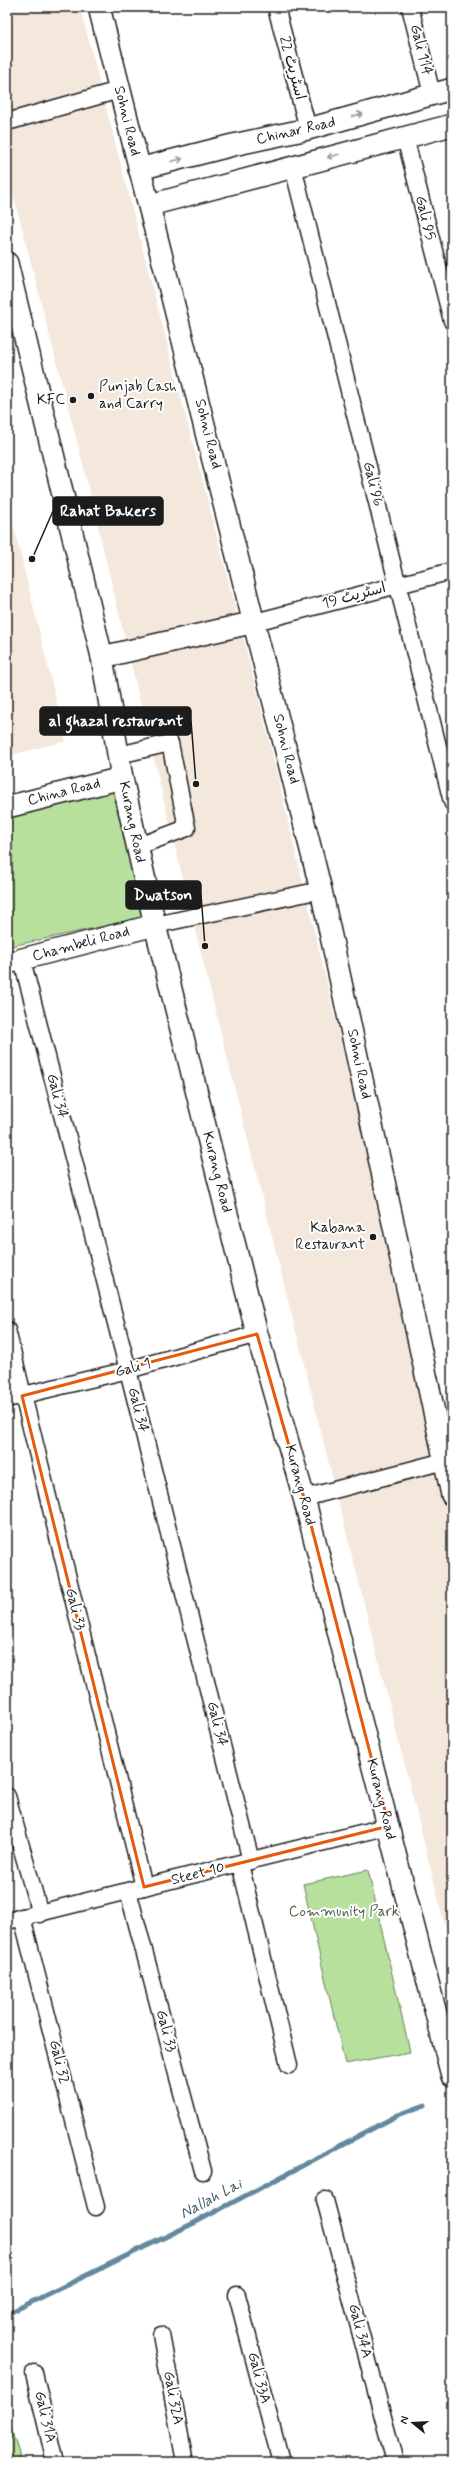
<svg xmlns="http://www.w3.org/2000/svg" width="459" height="2469" viewBox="0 0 459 2469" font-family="Mynerve,'Playpen Sans Arabic',sans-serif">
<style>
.built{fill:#f4e7dc}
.green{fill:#b7e09d;stroke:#6a7e5c}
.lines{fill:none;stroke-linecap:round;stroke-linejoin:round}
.stream{stroke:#63899e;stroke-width:5}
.minor-casing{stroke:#1c1c1c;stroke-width:19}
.tertiary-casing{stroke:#1c1c1c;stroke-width:24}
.minor{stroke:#fff;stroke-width:16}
.tertiary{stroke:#fff;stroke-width:21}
.oneway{stroke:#999}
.marked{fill:none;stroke:#e8590c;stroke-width:3;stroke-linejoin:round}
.poi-dot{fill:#1c1c1c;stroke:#fff;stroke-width:1.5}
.labels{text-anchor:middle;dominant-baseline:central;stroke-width:4;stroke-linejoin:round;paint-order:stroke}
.street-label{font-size:15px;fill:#1c1c1c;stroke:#fff}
.poi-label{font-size:15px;fill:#1c1c1c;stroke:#fff;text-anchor:end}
.park-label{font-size:15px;fill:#526149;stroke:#fff}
.water-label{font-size:16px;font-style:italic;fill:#465c68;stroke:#fff}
.leader{fill:none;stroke:#1c1c1c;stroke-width:1.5}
.callout-dot{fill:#1c1c1c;stroke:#fff;stroke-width:1.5}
.callout{fill:#1c1c1c;stroke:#1c1c1c;stroke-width:1.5}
.callout-label{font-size:16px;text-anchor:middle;font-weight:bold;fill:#fff}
</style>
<rect width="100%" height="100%" fill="#fff"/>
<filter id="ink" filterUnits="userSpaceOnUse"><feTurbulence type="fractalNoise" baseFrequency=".025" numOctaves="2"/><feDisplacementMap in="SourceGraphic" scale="8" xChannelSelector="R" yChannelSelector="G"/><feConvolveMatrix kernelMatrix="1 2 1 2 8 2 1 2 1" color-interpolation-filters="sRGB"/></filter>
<g filter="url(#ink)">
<!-- built -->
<g class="built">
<polygon points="7,7 80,7 259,699 452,1507 452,1954 193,921 82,461 7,170"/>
<polygon points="7,499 66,741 7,756"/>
</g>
<!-- green -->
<g class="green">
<polygon points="118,788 146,917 7,947 7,817"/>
<polygon points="368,1870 410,2052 345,2064 303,1884"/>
<polygon points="9,2423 22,2462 7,2462 7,2424"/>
</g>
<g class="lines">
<!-- stream -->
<polyline class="stream" points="7,2314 194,2223 398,2115 425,2105"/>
<defs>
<g id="minor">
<polyline points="276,7 308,129"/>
<polyline points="410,7 432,94"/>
<polyline points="7,122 119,90"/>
<polyline points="405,137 452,321"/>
<polyline points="293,167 452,802"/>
<polyline points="255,622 452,571"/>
<polyline points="119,755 170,743 187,828 136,847"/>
<polyline points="155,925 321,890"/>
<polyline points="22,960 128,1370 251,1861"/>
<polyline points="7,1330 144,1887"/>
<polyline points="7,1399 128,1370 257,1334"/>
<polyline points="304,1498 452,1459"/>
<polyline points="7,1796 40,1914"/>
<polyline points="240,1864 289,2065"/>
<polyline points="128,1891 203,2171"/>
<polyline points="22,1917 96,2207"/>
<polyline points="7,1921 389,1826"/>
<polyline points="325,2200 395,2462"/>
<polyline points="237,2295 281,2462"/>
<polyline points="161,2335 185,2462"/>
<polyline points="34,2373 55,2462"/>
</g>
<g id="tertiary">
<polyline points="99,7 321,890 452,1495"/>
<polyline points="139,169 233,145 308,129 452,89"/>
<polyline points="150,205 452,125"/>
<polyline points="7,263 102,657 122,778 155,925 257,1334 304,1498 452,2076"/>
<polyline points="102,657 255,622"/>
<polyline points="7,807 122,778"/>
<polyline points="7,963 155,925"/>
</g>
</defs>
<!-- minor casing -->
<use href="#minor" class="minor-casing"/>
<!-- tertiary casing -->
<use href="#tertiary" class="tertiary-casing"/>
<!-- minor -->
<use href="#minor" class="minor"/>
<!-- tertiary -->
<use href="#tertiary" class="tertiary"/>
</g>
<!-- one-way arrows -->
<defs><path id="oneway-shaft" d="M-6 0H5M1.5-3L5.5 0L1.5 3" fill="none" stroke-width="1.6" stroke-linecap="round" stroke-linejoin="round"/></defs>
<g class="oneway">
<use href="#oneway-shaft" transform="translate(357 115) rotate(-16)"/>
<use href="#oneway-shaft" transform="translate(333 156) rotate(165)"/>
<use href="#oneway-shaft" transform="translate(177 160) rotate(-14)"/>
</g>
</g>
<!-- marked area -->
<path class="marked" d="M257 1334 304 1498 389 1826 144 1887 22 1396Z"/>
<!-- markers -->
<g class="poi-dot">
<circle cx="91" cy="396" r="4"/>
<circle cx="73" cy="400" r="4"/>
<circle cx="373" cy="1237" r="4"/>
</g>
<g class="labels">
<!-- street labels -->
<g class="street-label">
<text transform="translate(421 50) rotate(76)">Gali 114</text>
<text transform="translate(292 68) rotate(75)">اسٹریٹ 22</text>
<text transform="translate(127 121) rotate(76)">Sohni Road</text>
<text transform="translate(296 131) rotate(-13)">Chinar Road</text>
<text transform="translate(425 218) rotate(76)">Gali 95</text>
<text transform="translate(208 434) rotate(76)">Sohni Road</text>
<text transform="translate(373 484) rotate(76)">Gali 96</text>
<text transform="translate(354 596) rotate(-15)">اسٹریٹ 19</text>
<text transform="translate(286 749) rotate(76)">Sohni Road</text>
<text transform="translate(64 792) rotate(-14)">China Road</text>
<text transform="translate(132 822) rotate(78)">Kurang Road</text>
<text transform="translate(81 944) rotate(-15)">Chambeli Road</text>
<text transform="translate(359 1064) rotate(78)">Sohni Road</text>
<text transform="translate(57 1096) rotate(75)">Gali 34</text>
<text transform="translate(217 1172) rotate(76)">Kurang Road</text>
<text transform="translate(133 1368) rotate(-15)">Gali 1</text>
<text transform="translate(138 1410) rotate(76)">Gali 34</text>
<text transform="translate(300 1485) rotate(75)">Kurang Road</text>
<text transform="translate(75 1609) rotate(76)">Gali 33</text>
<text transform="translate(217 1724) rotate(76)">Gali 34</text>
<text transform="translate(381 1799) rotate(76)">Kurang Road</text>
<text transform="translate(198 1874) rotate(-14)">Steet 10</text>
<text transform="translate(166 2031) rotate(75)">Gali 33</text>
<text transform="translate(59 2062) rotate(76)">Gali 32</text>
<text transform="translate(360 2331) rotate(75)">Gali 34A</text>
<text transform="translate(259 2378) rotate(75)">Gali 33A</text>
<text transform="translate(173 2398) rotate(79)">Gali 32A</text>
<text transform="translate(45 2417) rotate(77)">Gali 31A</text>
</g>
<!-- poi labels -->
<g class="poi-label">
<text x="99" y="387" text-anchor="start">Punjab Cash<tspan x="99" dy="17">and Carry</tspan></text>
<text x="65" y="400">KFC</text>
<text x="365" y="1228">Kabana<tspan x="365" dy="17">Restaurant</tspan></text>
</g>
<!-- park labels -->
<g class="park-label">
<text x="344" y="1912">Community Park</text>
</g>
<!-- water labels -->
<g class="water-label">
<text transform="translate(211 2199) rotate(-28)">Nallah Lai</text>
</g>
</g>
<!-- callouts -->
<path class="leader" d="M32 559L53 511M196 784L191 721M205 946L201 895"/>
<g class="callout-dot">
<circle cx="32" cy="559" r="4"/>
<circle cx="196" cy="784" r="4"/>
<circle cx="205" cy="946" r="4"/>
</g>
<g class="callout">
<rect x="53" y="497" width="110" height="28" rx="4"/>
<rect x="40" y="707" width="151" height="28" rx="4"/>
<rect x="126" y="881" width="75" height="28" rx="4"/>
</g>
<g class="callout-label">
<text x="108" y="516">Rahat Bakers</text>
<text x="116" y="726">al ghazal restaurant</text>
<text x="163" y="900">Dwatson</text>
</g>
<!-- margin -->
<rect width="459" height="2469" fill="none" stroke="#fff" stroke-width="24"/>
<rect x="12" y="12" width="435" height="2445" fill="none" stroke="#1c1c1c" stroke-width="1.5" filter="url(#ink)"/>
<!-- north arrow -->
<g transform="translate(413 2423) rotate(288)" stroke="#ffffff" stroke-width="3" paint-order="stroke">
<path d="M0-3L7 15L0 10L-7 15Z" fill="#1c1c1c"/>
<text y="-6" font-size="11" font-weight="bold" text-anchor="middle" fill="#1c1c1c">N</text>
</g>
</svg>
